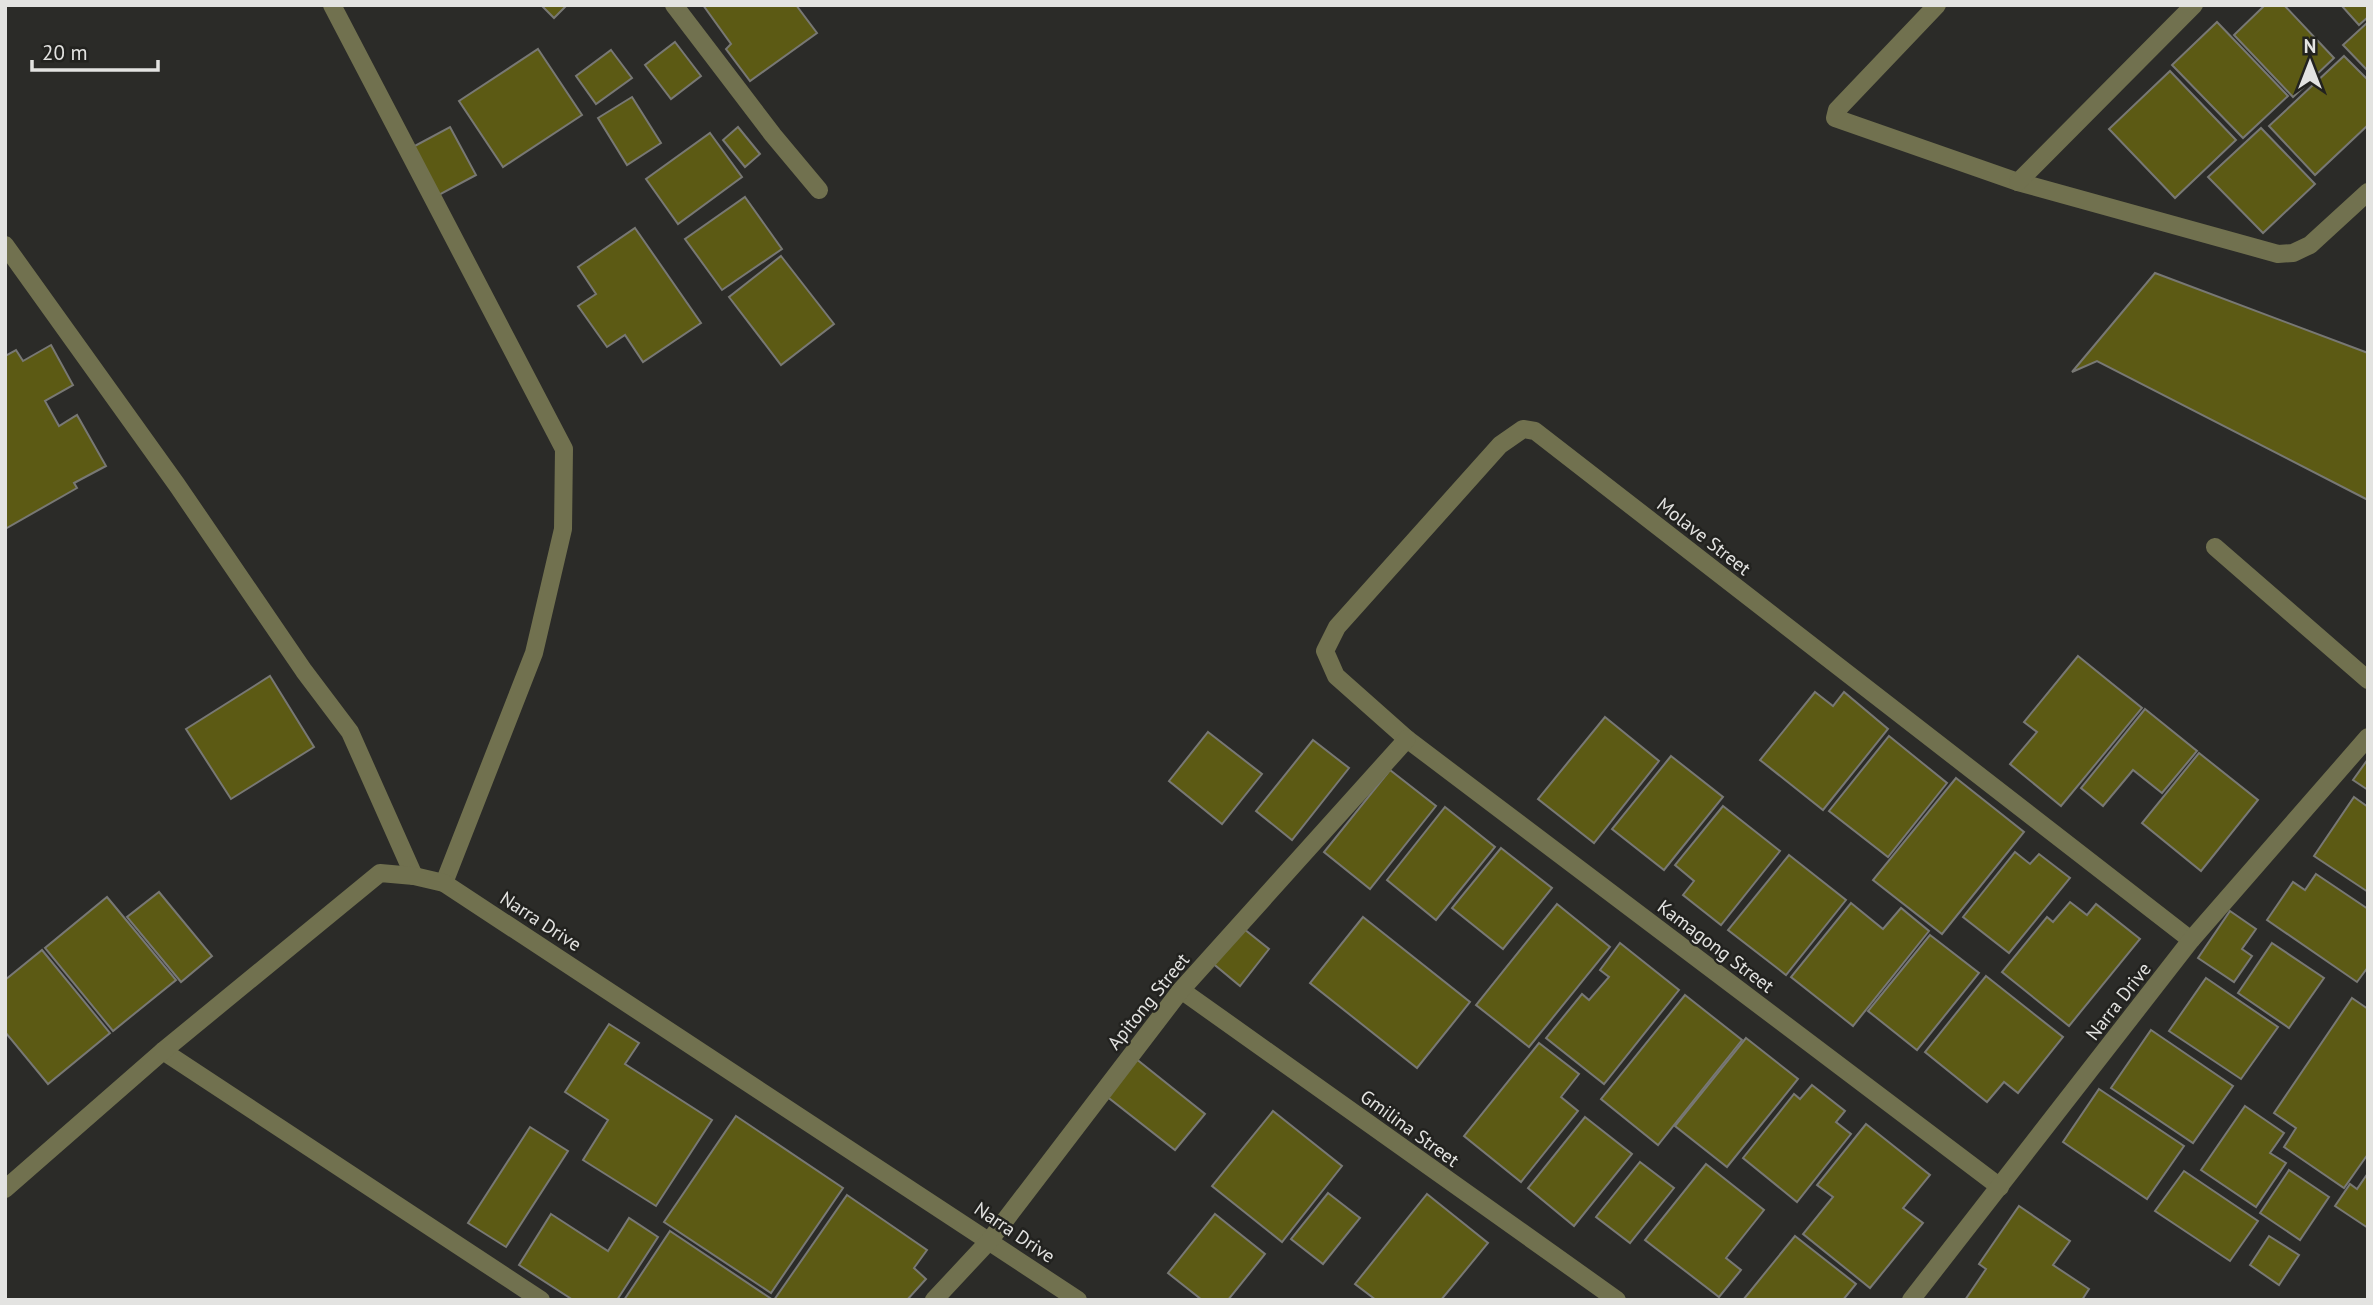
<svg xmlns="http://www.w3.org/2000/svg" width="2373" height="1305" viewBox="0 0 2373 1305" font-family="'PT Sans',sans-serif">
<style>
.building{fill:#5c5a14;stroke:#787874;stroke-width:2}
.lines{fill:none;stroke-linecap:round;stroke-linejoin:round}
.minor{stroke:#71714f;stroke-width:18}
.labels{text-anchor:middle;dominant-baseline:central;stroke-width:5;stroke-linejoin:round;paint-order:stroke}
.street-label{font-size:19px;fill:#e3e3e1;stroke:#22221f}
</style>
<rect width="100%" height="100%" fill="#2b2b28"/>
<!-- building -->
<g class="building">
<polygon points="541,5 567,5 554,18"/>
<polygon points="703,5 796,5 817,33 750,81 726,49 731,44"/>
<polygon points="2265,5 2284,5 2334,58 2293,97 2234,35"/>
<polygon points="2341,5 2368,5 2368,17 2359,25"/>
<polygon points="2217,22 2288,96 2243,138 2172,65"/>
<polygon points="2368,22 2368,71 2343,45"/>
<polygon points="675,42 701,76 671,99 645,65"/>
<polygon points="538,49 582,115 503,167 459,101"/>
<polygon points="611,50 632,78 596,104 576,76"/>
<polygon points="2344,56 2368,80 2368,125 2315,175 2269,126"/>
<polygon points="2170,71 2236,140 2175,198 2109,129"/>
<polygon points="632,97 661,143 627,165 598,118"/>
<polygon points="450,127 476,175 437,196 411,148"/>
<polygon points="738,127 760,154 745,167 723,140"/>
<polygon points="2261,128 2315,184 2263,233 2208,177"/>
<polygon points="710,133 742,177 678,224 646,179"/>
<polygon points="745,197 782,249 722,290 685,239"/>
<polygon points="635,228 701,323 643,362 625,335 607,347 578,306 596,294 578,267"/>
<polygon points="781,256 834,324 781,365 729,297"/>
<polygon points="2155,273 2368,353 2368,500 2097,361 2072,372"/>
<polygon points="51,345 73,385 45,401 59,426 77,415 106,466 74,483 77,488 5,529 5,356 16,350 23,361"/>
<polygon points="2078,656 2142,708 2061,806 2010,764 2037,732 2024,722"/>
<polygon points="270,676 314,747 231,799 186,729"/>
<polygon points="1815,692 1833,706 1844,692 1888,729 1823,810 1760,760"/>
<polygon points="2145,709 2197,751 2162,793 2133,770 2103,806 2081,788"/>
<polygon points="1605,717 1659,761 1594,843 1538,799"/>
<polygon points="1208,732 1262,774 1222,824 1169,781"/>
<polygon points="1889,736 1947,783 1888,857 1829,811"/>
<polygon points="1313,740 1349,768 1292,840 1256,811"/>
<polygon points="2199,753 2258,800 2201,871 2142,823"/>
<polygon points="1671,756 1723,797 1664,870 1612,829"/>
<polygon points="2368,759 2368,790 2353,780"/>
<polygon points="1390,770 1436,806 1370,889 1324,852"/>
<polygon points="1956,778 2024,832 1942,934 1873,880"/>
<polygon points="2354,797 2368,807 2368,892 2314,856"/>
<polygon points="1723,806 1780,851 1721,925 1683,895 1694,881 1675,865"/>
<polygon points="1445,807 1495,847 1436,920 1387,880"/>
<polygon points="1501,848 1552,888 1503,949 1452,908"/>
<polygon points="2015,852 2030,864 2039,854 2070,878 2009,953 1963,917"/>
<polygon points="1789,855 1846,900 1786,975 1728,930"/>
<polygon points="2316,874 2368,909 2368,967 2357,982 2267,920 2293,882 2305,890"/>
<polygon points="159,892 212,956 181,982 127,917"/>
<polygon points="107,897 176,980 113,1031 45,948"/>
<polygon points="2070,902 2087,915 2096,904 2140,939 2069,1026 2002,972 2047,917 2053,922"/>
<polygon points="1851,903 1883,929 1901,908 1929,931 1853,1026 1791,977"/>
<polygon points="1557,904 1610,947 1529,1047 1476,1005"/>
<polygon points="2230,911 2256,929 2242,949 2252,956 2234,982 2198,958"/>
<polygon points="1363,917 1470,1002 1417,1068 1310,983"/>
<polygon points="1239,925 1269,949 1240,986 1210,961"/>
<polygon points="1930,935 1979,973 1917,1050 1868,1011"/>
<polygon points="1620,943 1679,990 1604,1084 1546,1038 1582,994 1589,1000 1609,977 1600,970"/>
<polygon points="2272,943 2324,978 2289,1028 2238,993"/>
<polygon points="42,950 110,1033 48,1084 5,1032 5,980"/>
<polygon points="1986,976 2063,1037 2018,1093 2004,1082 1987,1102 1925,1052"/>
<polygon points="2206,978 2278,1027 2241,1079 2169,1031"/>
<polygon points="1685,995 1742,1040 1658,1145 1601,1099"/>
<polygon points="2352,998 2368,1009 2368,1154 2344,1188 2284,1147 2296,1128 2274,1113"/>
<polygon points="609,1024 639,1043 625,1064 712,1120 656,1206 583,1160 608,1120 565,1092"/>
<polygon points="2151,1030 2233,1086 2193,1143 2111,1088"/>
<polygon points="1746,1038 1798,1079 1727,1167 1675,1126"/>
<polygon points="1539,1043 1579,1074 1561,1097 1578,1111 1521,1182 1464,1136"/>
<polygon points="1135,1058 1205,1114 1175,1150 1105,1095"/>
<polygon points="1812,1085 1845,1111 1836,1122 1851,1134 1797,1202 1743,1158 1794,1094 1800,1099"/>
<polygon points="2099,1089 2184,1146 2147,1199 2063,1142"/>
<polygon points="2245,1106 2284,1133 2270,1153 2286,1163 2256,1207 2201,1170"/>
<polygon points="1273,1111 1342,1166 1282,1242 1212,1186"/>
<polygon points="736,1116 843,1188 771,1293 664,1222"/>
<polygon points="1585,1117 1632,1154 1574,1226 1528,1188"/>
<polygon points="1866,1124 1930,1175 1903,1208 1923,1223 1870,1288 1803,1234 1833,1197 1817,1185"/>
<polygon points="530,1127 568,1151 506,1247 468,1223"/>
<polygon points="1640,1162 1674,1188 1630,1243 1596,1217"/>
<polygon points="1706,1164 1764,1210 1726,1258 1741,1270 1719,1297 1645,1240"/>
<polygon points="2289,1170 2329,1197 2300,1240 2260,1213"/>
<polygon points="2184,1171 2258,1221 2230,1261 2155,1211"/>
<polygon points="2368,1173 2368,1228 2335,1206 2350,1184 2357,1189"/>
<polygon points="1328,1193 1360,1218 1323,1264 1291,1239"/>
<polygon points="1427,1194 1488,1243 1441,1300 1376,1300 1355,1284"/>
<polygon points="847,1195 927,1250 914,1268 926,1279 907,1300 774,1300"/>
<polygon points="2019,1206 2070,1241 2053,1265 2089,1289 2082,1300 1965,1300 1986,1269 1979,1264"/>
<polygon points="551,1214 608,1251 629,1218 658,1237 617,1300 573,1300 519,1265"/>
<polygon points="1215,1214 1265,1254 1228,1300 1202,1300 1168,1273"/>
<polygon points="670,1231 773,1300 624,1300"/>
<polygon points="1795,1236 1856,1284 1843,1300 1743,1300"/>
<polygon points="2269,1236 2299,1255 2279,1285 2250,1265"/>
</g>
<g class="lines">
<!-- minor -->
<g class="minor">
<polyline points="332,5 564,449 563,529 534,653 444,883"/>
<polyline points="674,5 773,135 819,190"/>
<polyline points="1937,5 1837,110 1835,118 2018,182 2278,254 2293,253 2310,245 2368,192"/>
<polyline points="2018,182 2194,5"/>
<polyline points="5,245 177,485 304,671 350,732 414,876"/>
<polyline points="2215,547 2368,680"/>
<polyline points="1181,990 1617,1300"/>
<polyline points="163,1051 541,1300"/>
<polyline points="2000,1187 1407,739 1336,676 1325,651 1337,627 1500,445 1523,429 1535,431 2191,940"/>
<polyline points="5,1189 163,1051 380,873 414,876 444,883 1078,1300"/>
<polyline points="934,1300 990,1240 1181,990 1407,739"/>
<polyline points="1911,1300 2191,940 2368,737"/>
</g>
</g>
<g class="labels">
<!-- street labels -->
<g class="street-label">
<text transform="translate(1704 536) rotate(38)">Molave Street</text>
<text transform="translate(541 921) rotate(33)">Narra Drive</text>
<text transform="translate(1716 946) rotate(37)">Kamagong Street</text>
<text transform="translate(1148 1001) rotate(-51)">Apitong Street</text>
<text transform="translate(2118 1001) rotate(-52)">Narra Drive</text>
<text transform="translate(1410 1128) rotate(36)">Gmilina Street</text>
<text transform="translate(1015 1232) rotate(34)">Narra Drive</text>
</g>
</g>
<!-- border -->
<rect width="2373" height="1305" fill="none" stroke="#e3e3e1" stroke-width="14"/>
<!-- north arrow -->
<g transform="translate(2310 63)" stroke="#22221f" stroke-width="5" paint-order="stroke">
<path d="M0-5L12 26L0 18L-12 26Z" fill="#e3e3e1"/>
<text y="-10" font-size="19" font-weight="bold" text-anchor="middle" fill="#e3e3e1">N</text>
</g>
<!-- scale -->
<path d="M32 60v10h126v-10" fill="none" stroke="#e3e3e1" stroke-width="3.5"/>
<text x="42" y="60" font-size="21" fill="#e3e3e1" stroke="#22221f" stroke-width="5" paint-order="stroke">20 m</text>
</svg>
